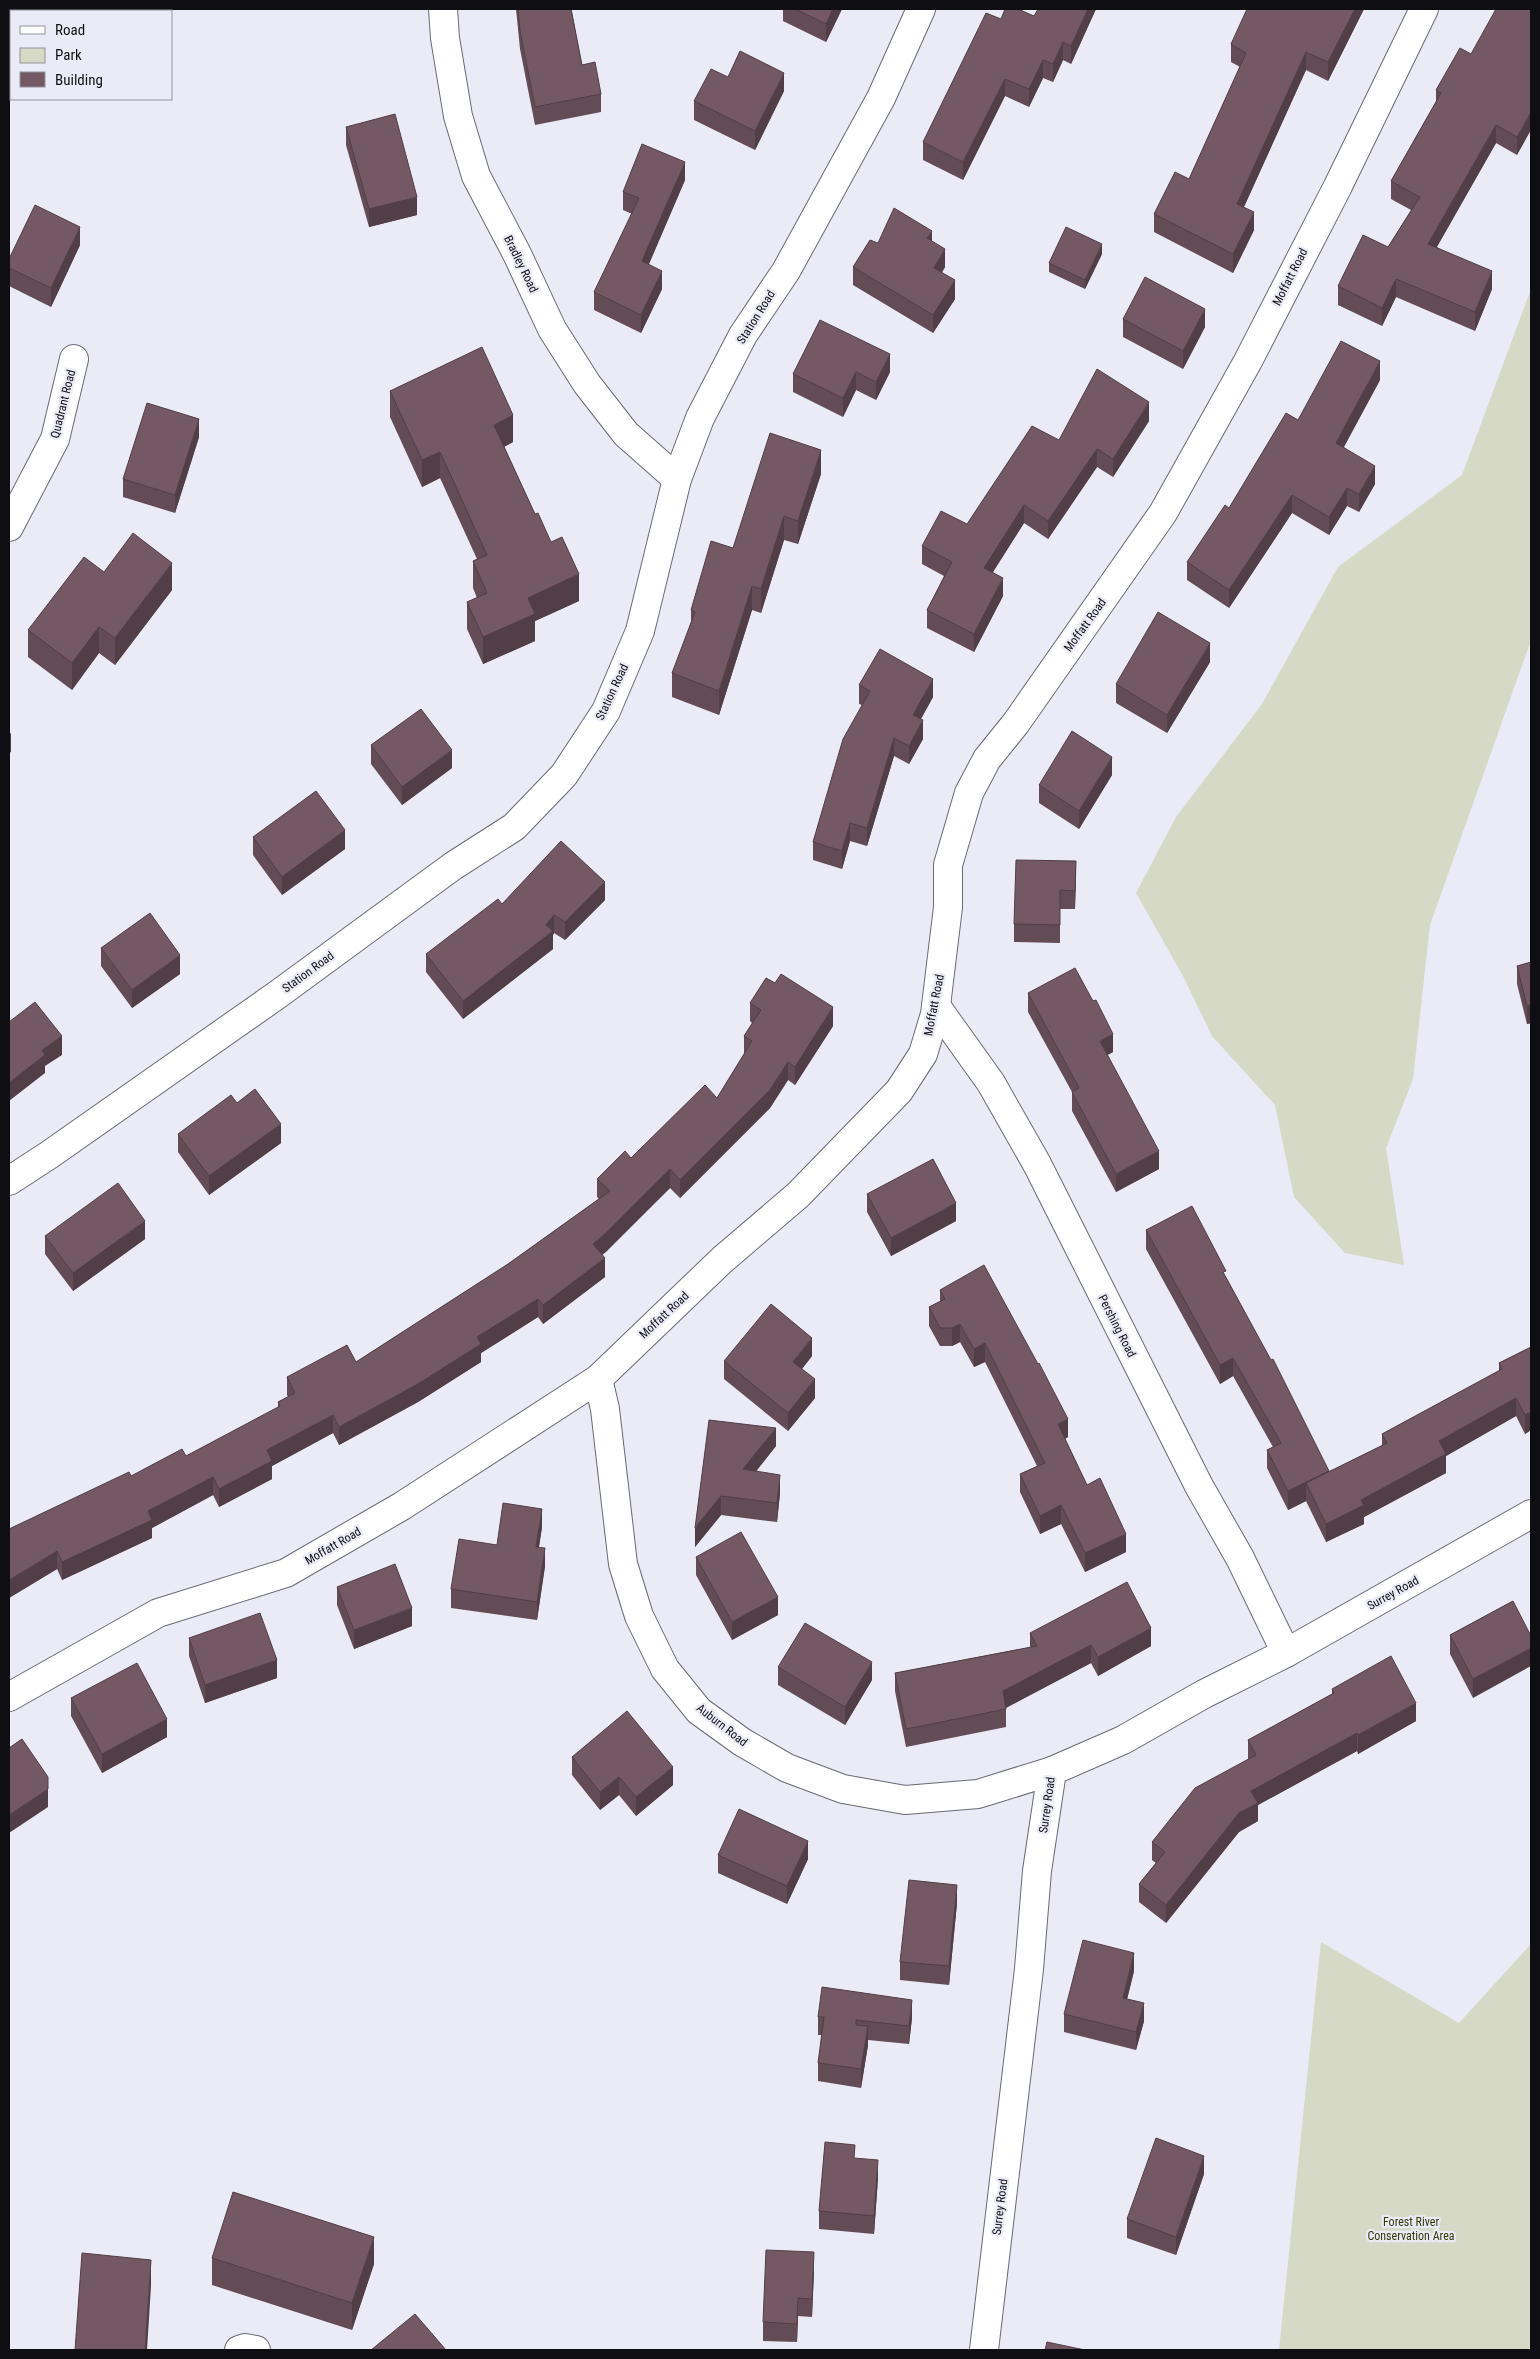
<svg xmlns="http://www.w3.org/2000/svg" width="1540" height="2359" viewBox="0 0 1540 2359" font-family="'Roboto Condensed',sans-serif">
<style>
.green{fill:#d5d9c5}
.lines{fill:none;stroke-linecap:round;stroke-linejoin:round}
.minor-casing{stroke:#696a73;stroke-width:30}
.minor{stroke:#fff;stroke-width:28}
.wall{fill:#644c56}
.shaded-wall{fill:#513e46}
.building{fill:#745864;stroke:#513e46}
.labels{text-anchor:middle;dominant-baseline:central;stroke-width:4.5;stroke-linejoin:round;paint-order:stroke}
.street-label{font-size:12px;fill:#0f0f13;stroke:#eaebf6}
.park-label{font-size:12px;fill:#343906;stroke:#eaebf6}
</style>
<rect width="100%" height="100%" fill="#eaebf6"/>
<!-- green -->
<g class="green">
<polygon points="1531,289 1531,640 1430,925 1413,1079 1386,1148 1404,1265 1345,1253 1294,1197 1275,1105 1212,1036 1183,976 1136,893 1176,817 1262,704 1338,567 1462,475"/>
<polygon points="1321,1942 1459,2023 1531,1944 1531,2350 1279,2350"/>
</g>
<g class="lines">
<defs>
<g id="minor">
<polyline points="443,9 445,38 458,116 476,176 517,254 552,329 587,384 626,434 677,479"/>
<polyline points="9,527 55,439 74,359"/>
<polyline points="936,1006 991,1083 1037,1164 1199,1486 1240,1558 1286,1653"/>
<polyline points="9,1181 49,1155 277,995 453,866 514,827 564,775 606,711 640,631 677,479 700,418 743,335 786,271 881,98 921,9"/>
<polyline points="598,1379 605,1409 623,1564 639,1616 665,1669 699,1711 742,1742 787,1768 843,1789 905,1800 978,1794 1052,1771"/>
<polyline points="9,1697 158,1613 286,1573 402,1506 598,1379 722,1260 798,1195 899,1091 923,1054 935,1014 948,907 948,865 969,793 987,759 1016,723 1163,513 1248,361 1337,188 1424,9"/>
<polyline points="239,2350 245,2348 256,2350"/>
<polyline points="984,2350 1029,1969 1037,1871 1052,1771 1123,1740 1204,1694 1286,1653 1531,1514"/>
</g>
</defs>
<!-- minor casing -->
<use href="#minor" class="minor-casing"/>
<!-- minor -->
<use href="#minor" class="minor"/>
</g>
<!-- wall -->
<g class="wall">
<polygon points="516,9 572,9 572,12 582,65 601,94 601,112 535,125 520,49"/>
<polygon points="783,9 842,9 826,42 783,21"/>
<polygon points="1096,9 1071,64 1063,60 1053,82 1043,78 1029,107 1005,96 963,180 923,160 923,142 1001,19 1034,16"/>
<polygon points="1364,9 1328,81 1306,70 1244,207 1254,230 1233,273 1154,232 1154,214 1189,179 1240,67 1231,62 1231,44"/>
<polygon points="1531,9 1517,155 1496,143 1437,247 1492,289 1475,331 1396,297 1382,326 1338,305 1338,286 1388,247 1411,210 1391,199 1391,181 1436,102 1436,90 1471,54"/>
<polygon points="728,77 784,91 755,150 694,120 694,101"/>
<polygon points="346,127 417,215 369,227 346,145"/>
<polygon points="685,180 649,264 662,289 641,333 594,310 594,292 632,214 623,210 623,192"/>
<polygon points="932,241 945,267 942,272 955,299 933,333 853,285 853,267 878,243"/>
<polygon points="80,245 51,307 9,286 9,259"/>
<polygon points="1102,254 1085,289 1049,272 1049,263"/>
<polygon points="1123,319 1205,327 1183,369 1123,337"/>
<polygon points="820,320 890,372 876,400 856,390 843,417 793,392 793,374"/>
<polygon points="1380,380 1344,447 1375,484 1359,512 1347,506 1329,535 1292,513 1229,608 1187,580 1187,562 1229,508 1298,420"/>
<polygon points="390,391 513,442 504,447 535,514 579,601 535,621 535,641 483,664 467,629 467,602 477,598 473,588 473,561 477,559 440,478 422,487 390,417"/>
<polygon points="1149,421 1113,477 1097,467 1048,539 1024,523 993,572 1003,596 974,652 927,628 927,610 944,576 922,564 922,546 967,524 1059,440"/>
<polygon points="199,437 175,513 123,497 123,479"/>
<polygon points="821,474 798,544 784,540 761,613 752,610 719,715 672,697 672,673 691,624 691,610 733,548"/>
<polygon points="172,590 115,665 99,653 72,690 28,657 28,630"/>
<polygon points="1210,662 1167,733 1116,703 1116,684"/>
<polygon points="859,685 933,697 921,719 923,739 909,764 894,756 867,846 850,841 842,869 813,860 813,842 862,705 859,704"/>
<polygon points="371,745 452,768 402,805 371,764"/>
<polygon points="1112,775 1079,829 1039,803 1039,785"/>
<polygon points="253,837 345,849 282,895 253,855"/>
<polygon points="1076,861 1075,909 1060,909 1060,943 1014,942 1014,924"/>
<polygon points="605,900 565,940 554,933 553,935 553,949 463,1019 426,972 426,954 502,904"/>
<polygon points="101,948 180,974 132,1008 101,966"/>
<polygon points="1531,962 1531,1023 1527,1024 1517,984 1517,966"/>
<polygon points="1028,993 1113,1052 1107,1055 1159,1169 1116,1192 1072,1111 1072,1092 1028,1012"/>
<polygon points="750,1003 833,1026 795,1085 788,1080 770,1108 680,1198 670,1188 602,1255 605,1277 543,1324 538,1317 481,1353 481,1362 418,1402 339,1445 333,1433 272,1466 272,1479 219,1507 213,1495 152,1528 152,1538 62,1580 57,1569 9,1598 131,1476 186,1456 278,1408 278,1402 288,1397 287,1395 287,1377 356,1362 508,1264 599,1199 597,1197 597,1179 631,1158 717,1098 744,1054 744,1036 752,1023 750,1021"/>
<polygon points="237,1103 281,1143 209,1195 178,1152 178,1134"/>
<polygon points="867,1194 956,1221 891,1256 867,1212"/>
<polygon points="1146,1230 1226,1277 1329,1472 1382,1446 1382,1434 1499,1371 1499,1363 1531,1347 1531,1430 1525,1434 1516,1416 1446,1456 1446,1473 1364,1517 1364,1524 1326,1542 1306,1501 1288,1510 1267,1468 1267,1450 1273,1447 1233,1376 1220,1384 1146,1249"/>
<polygon points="45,1236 145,1239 73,1291 45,1254"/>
<polygon points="940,1290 1068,1437 1065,1439 1087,1485 1126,1552 1085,1572 1061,1524 1040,1534 1020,1492 1020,1474 1037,1466 985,1362 974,1367 960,1342 952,1346 940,1346 929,1326 929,1307 940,1301"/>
<polygon points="812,1356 802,1369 815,1398 788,1431 724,1379 724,1361"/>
<polygon points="709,1420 776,1446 756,1471 780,1493 777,1522 721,1515 695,1547"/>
<polygon points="542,1527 539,1547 545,1566 537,1620 451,1608 451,1589 497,1545"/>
<polygon points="696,1557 778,1615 732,1640 696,1575"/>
<polygon points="337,1587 412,1626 354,1649 337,1605"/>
<polygon points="1513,1601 1473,1698 1450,1654 1450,1635"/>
<polygon points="1030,1633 1151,1646 1098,1676 1091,1663 1006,1708 1006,1727 906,1747 895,1691 895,1673 1030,1647"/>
<polygon points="189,1638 277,1678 205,1703 189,1656"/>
<polygon points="778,1667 872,1680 845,1725 778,1685"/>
<polygon points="1332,1689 1416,1721 1358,1754 1357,1751 1258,1805 1258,1821 1239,1832 1166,1923 1139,1902 1139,1884 1156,1863 1152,1860 1152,1842 1248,1759 1248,1740 1332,1694"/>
<polygon points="71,1698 167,1737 102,1773 71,1716"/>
<polygon points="572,1757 673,1785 636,1816 619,1795 600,1810 572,1775"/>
<polygon points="718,1855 808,1859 787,1904 718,1873"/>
<polygon points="957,1903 949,1985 900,1980 900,1962"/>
<polygon points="1134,1971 1127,1999 1144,2021 1136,2050 1064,2032 1064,2014"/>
<polygon points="818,2017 912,2018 909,2044 868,2040 868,2045 861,2088 818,2081 818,2063 822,2035 818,2035"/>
<polygon points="855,2158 878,2178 874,2234 819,2229 819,2211"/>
<polygon points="1204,2174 1176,2255 1127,2238 1127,2219"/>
<polygon points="212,2258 374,2264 352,2330 212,2285"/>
<polygon points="814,2270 812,2317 798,2316 797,2342 763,2341 763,2322"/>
</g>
<!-- shaded-wall -->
<g class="shaded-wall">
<polygon points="833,9 842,9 826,42 826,24"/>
<polygon points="1088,9 1096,9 1071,64 1071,46"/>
<polygon points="1355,9 1364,9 1328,81 1328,62"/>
<polygon points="1063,42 1063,60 1053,82 1053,64"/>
<polygon points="1306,52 1306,70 1237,222 1237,204"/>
<polygon points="1043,60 1043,78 1029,107 1029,89"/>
<polygon points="784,73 784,91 755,150 755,131"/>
<polygon points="1005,79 1005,96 963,180 963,162"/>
<polygon points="1531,112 1531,130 1517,155 1517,137"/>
<polygon points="1496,125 1496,143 1428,262 1428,244"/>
<polygon points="685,162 685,180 642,280 642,261"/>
<polygon points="417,197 417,215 369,227 369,209"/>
<polygon points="1254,212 1254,230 1233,273 1233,254"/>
<polygon points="80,227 80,245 51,307 51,288"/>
<polygon points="932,231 932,249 927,238"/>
<polygon points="1102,244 1102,254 1085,289 1085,280"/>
<polygon points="945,249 945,267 934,286 934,268"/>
<polygon points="662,271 662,289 641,333 641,315"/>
<polygon points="1492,271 1492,289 1475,331 1475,312"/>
<polygon points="1396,279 1396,297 1382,326 1382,308"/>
<polygon points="955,280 955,299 933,333 933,315"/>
<polygon points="1205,309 1205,327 1183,369 1183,351"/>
<polygon points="890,354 890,372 876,400 876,382"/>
<polygon points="1380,361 1380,380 1336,461 1336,443"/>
<polygon points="856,372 856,390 843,417 843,398"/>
<polygon points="1149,402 1149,421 1113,477 1113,459"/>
<polygon points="513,415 513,442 494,452 494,425"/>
<polygon points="199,419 199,437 175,513 175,495"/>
<polygon points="1097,449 1097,467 1048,539 1048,521"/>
<polygon points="821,450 821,474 798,544 798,521"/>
<polygon points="440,452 440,478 422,487 422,460"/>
<polygon points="1375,466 1375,484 1359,512 1359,494"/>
<polygon points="1347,488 1347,506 1329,535 1329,517"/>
<polygon points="1292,495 1292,513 1229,608 1229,590"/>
<polygon points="1024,505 1024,523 984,586 984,568"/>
<polygon points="784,516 784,540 761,613 761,589"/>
<polygon points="172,563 172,590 115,665 115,638"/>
<polygon points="579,574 579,601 535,621 535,641 483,664 483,637 528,598"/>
<polygon points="1003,578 1003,596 974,652 974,634"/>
<polygon points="752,586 752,610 719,715 719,691"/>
<polygon points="99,627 99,653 72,690 72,663"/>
<polygon points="1210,643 1210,662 1167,733 1167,715"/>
<polygon points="933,679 933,697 913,733 913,715"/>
<polygon points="923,720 923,739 909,764 909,746"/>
<polygon points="11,733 11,752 9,753 9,734"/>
<polygon points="894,738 894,756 867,846 867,828"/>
<polygon points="452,750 452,768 402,805 402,787"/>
<polygon points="1112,757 1112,775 1079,829 1079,811"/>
<polygon points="850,823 850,841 842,869 842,851"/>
<polygon points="345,830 345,849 282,895 282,877"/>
<polygon points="1076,861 1076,880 1075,909 1075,891"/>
<polygon points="605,882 605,900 565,940 565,922"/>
<polygon points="554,915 554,933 553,935 553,949 463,1019 463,1001 546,925"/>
<polygon points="180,955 180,974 132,1008 132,990"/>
<polygon points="1531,1004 1531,1023 1527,1024 1527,1006"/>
<polygon points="833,1007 833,1026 795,1085 795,1067"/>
<polygon points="1113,1034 1113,1052 1100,1059 1100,1041"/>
<polygon points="62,1036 62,1055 45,1066 45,1073 9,1101 9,1083 42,1050"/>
<polygon points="788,1062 788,1080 770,1108 680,1198 680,1180"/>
<polygon points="281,1124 281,1143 209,1195 209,1176"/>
<polygon points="1159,1151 1159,1169 1116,1192 1116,1174"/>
<polygon points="670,1169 670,1188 606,1252 593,1262 593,1244"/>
<polygon points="956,1203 956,1221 891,1256 891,1238"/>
<polygon points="145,1221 145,1239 73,1291 73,1273"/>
<polygon points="605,1258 605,1277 543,1324 543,1305"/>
<polygon points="538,1299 538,1317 481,1353 481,1362 418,1402 339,1445 339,1427 477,1337"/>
<polygon points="960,1324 960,1342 952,1346 952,1328"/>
<polygon points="812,1338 812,1356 793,1380 793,1362"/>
<polygon points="985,1343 985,1362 974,1367 974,1349"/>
<polygon points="1233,1358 1233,1376 1220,1384 1220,1365"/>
<polygon points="815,1379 815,1398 788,1431 788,1413"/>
<polygon points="1516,1398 1516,1416 1446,1456 1446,1473 1364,1517 1364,1524 1326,1542 1326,1524 1361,1500 1439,1441"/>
<polygon points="1531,1412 1531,1430 1525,1434 1525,1415"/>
<polygon points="333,1415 333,1433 272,1466 272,1479 219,1507 219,1489 267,1450"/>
<polygon points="1068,1419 1068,1437 1058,1442 1058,1424"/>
<polygon points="776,1428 776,1446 743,1488 743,1469"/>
<polygon points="1329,1471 1306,1483 1306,1501 1288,1510 1288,1491"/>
<polygon points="780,1475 780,1493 777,1522 777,1503"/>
<polygon points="213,1477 213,1495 152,1528 152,1538 62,1580 62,1562 148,1511"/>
<polygon points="721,1496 721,1515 695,1547 695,1528"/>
<polygon points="1061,1505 1061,1524 1040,1534 1040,1516"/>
<polygon points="542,1509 542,1527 536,1565 536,1547"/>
<polygon points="1126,1534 1126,1552 1085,1572 1085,1553"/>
<polygon points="545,1548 545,1566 537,1620 537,1602"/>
<polygon points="57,1551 57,1569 9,1598 9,1580"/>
<polygon points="778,1597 778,1615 732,1640 732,1622"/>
<polygon points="412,1608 412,1626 354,1649 354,1630"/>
<polygon points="1151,1628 1151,1646 1098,1676 1098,1657"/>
<polygon points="1091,1645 1091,1663 1003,1709 1003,1691"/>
<polygon points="1531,1648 1531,1666 1473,1698 1473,1679"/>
<polygon points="277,1660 277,1678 205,1703 205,1685"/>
<polygon points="872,1662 872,1680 845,1725 845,1707"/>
<polygon points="1416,1703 1416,1721 1358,1754 1358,1735"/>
<polygon points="167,1719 167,1737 102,1773 102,1754"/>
<polygon points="1357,1733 1357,1751 1258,1805 1258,1821 1239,1832 1166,1923 1166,1905 1251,1791"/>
<polygon points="673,1767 673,1785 636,1816 636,1797"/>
<polygon points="619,1777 619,1795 600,1810 600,1792"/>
<polygon points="48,1789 48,1807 9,1833 9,1815"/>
<polygon points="808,1841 808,1859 787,1904 787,1886"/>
<polygon points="957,1885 957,1903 949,1985 949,1966"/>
<polygon points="1134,1953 1134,1971 1123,2016 1123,1998"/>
<polygon points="912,2000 912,2018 909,2044 909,2026"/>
<polygon points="1144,2003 1144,2021 1136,2050 1136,2032"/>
<polygon points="868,2026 868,2045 861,2088 861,2069"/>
<polygon points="1204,2156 1204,2174 1176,2255 1176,2237"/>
<polygon points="878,2160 878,2178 874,2234 874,2216"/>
<polygon points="374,2237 374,2264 352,2330 352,2303"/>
<polygon points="814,2252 814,2270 812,2317 812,2299"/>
<polygon points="151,2260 151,2286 147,2350 145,2350"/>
<polygon points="798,2298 798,2316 797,2342 797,2324"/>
</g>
<!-- building -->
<g class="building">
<polygon points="518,9 571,9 582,65 595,62 601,94 535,107 520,31"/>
<polygon points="795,9 833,9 826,24"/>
<polygon points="1005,9 1018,9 1034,16 1038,9 1088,9 1071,46 1063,42 1053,64 1043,60 1029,89 1005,79 963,162 923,142 986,13 1001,19"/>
<polygon points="1247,9 1355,9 1328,62 1306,52 1237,204 1254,212 1233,254 1154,214 1175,172 1189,179 1246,53 1231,44"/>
<polygon points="1496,9 1531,9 1531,112 1517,137 1496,125 1428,244 1492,271 1475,312 1396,279 1382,308 1338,286 1363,235 1388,247 1420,197 1391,181 1441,93 1436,90 1460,48 1471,54"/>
<polygon points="740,51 784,73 755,131 694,101 711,69 728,77"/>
<polygon points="395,114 417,197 369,209 346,127"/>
<polygon points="642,144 685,162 642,261 662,271 641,315 594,292 639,198 623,192"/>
<polygon points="35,205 80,227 51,288 9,268 9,259"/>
<polygon points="894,208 932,231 927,238 945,249 934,268 955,280 933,315 853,267 870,240 878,243"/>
<polygon points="1066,227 1102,244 1085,280 1049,263"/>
<polygon points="1145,277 1205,309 1183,351 1123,319"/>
<polygon points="820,320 890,354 876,382 856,372 843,398 793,374"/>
<polygon points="1341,341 1380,361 1336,443 1375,466 1359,494 1347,488 1329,517 1292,495 1229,590 1187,562 1225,505 1229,508 1286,413 1298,420"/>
<polygon points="482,347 513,415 494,425 535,514 538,513 551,542 562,537 579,574 528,598 535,614 483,637 467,602 487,593 473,561 487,555 440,452 422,460 390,391"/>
<polygon points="1097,369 1149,402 1113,459 1097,449 1048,521 1024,505 984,568 1003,578 974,634 927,610 952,562 922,546 941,511 967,524 1032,426 1059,440"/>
<polygon points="147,403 199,419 175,495 123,479"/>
<polygon points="770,433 821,450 798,521 784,516 761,589 752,586 719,691 672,673 695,612 691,610 711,541 733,548"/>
<polygon points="133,533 172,563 115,638 99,627 72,663 28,630 84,557 104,572"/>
<polygon points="1158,612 1210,643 1167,715 1116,684"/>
<polygon points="880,649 933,679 913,715 923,720 909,746 894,738 867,828 850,823 842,851 813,842 843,739 870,691 859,685"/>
<polygon points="421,709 452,750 402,787 371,745"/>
<polygon points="1072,731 1112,757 1079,811 1039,785"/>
<polygon points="316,791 345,830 282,877 253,837"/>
<polygon points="561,841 605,882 565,922 554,915 546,925 553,931 463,1001 426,954 498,899 502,904"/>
<polygon points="1016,860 1076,861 1075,891 1060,890 1060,925 1014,924"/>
<polygon points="150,913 180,955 132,990 101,948"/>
<polygon points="1531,962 1531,1004 1527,1006 1517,966"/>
<polygon points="1075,968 1093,1001 1096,1000 1113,1034 1100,1041 1159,1151 1116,1174 1072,1092 1079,1088 1028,993"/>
<polygon points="781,974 833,1007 795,1067 788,1062 770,1090 680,1180 670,1169 606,1233 593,1244 605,1258 543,1305 538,1299 477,1337 481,1344 418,1384 339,1427 333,1415 267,1450 272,1461 219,1489 213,1477 148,1511 152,1520 62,1562 57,1551 9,1580 9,1529 129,1472 131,1476 182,1449 186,1456 280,1406 278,1402 295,1393 287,1377 347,1345 356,1362 508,1264 610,1191 597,1179 625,1151 631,1158 705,1085 717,1098 752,1041 744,1036 761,1010 750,1003 766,978 775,983"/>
<polygon points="35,1002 62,1036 42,1050 45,1055 9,1083 9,1022"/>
<polygon points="255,1089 281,1124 209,1176 178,1134 231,1095 237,1103"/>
<polygon points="933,1159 956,1203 891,1238 867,1194"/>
<polygon points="118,1183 145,1221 73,1273 45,1236"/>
<polygon points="1192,1206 1226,1271 1223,1272 1271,1360 1273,1359 1329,1471 1288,1491 1267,1450 1281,1443 1233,1358 1220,1365 1146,1230"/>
<polygon points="984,1265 1038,1364 1039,1363 1068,1419 1058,1424 1087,1485 1100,1478 1126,1534 1085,1553 1061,1505 1040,1516 1020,1474 1045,1463 985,1343 974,1349 960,1324 952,1328 940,1328 929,1307 945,1299 940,1290"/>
<polygon points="771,1304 812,1338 793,1362 815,1379 788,1413 724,1361"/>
<polygon points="1531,1347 1531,1412 1525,1415 1516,1398 1439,1441 1446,1454 1361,1500 1364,1505 1326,1524 1306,1483 1387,1443 1382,1434 1502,1369 1499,1363"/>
<polygon points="709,1420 776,1428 743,1469 780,1475 777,1503 721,1496 695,1528"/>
<polygon points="503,1503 542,1509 536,1547 545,1548 537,1602 451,1589 459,1539 497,1545"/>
<polygon points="741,1532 778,1597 732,1622 696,1557"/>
<polygon points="395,1564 412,1608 354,1630 337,1587"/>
<polygon points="1127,1582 1151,1628 1098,1657 1091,1645 1003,1691 1006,1709 906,1729 895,1673 1037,1646 1030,1633"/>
<polygon points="1513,1601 1531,1636 1531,1648 1473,1679 1450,1635"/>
<polygon points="260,1613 277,1660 205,1685 189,1638"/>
<polygon points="805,1623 872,1662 845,1707 778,1667"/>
<polygon points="1391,1656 1416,1703 1358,1735 1357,1733 1251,1791 1258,1803 1239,1813 1166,1905 1139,1884 1165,1852 1152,1842 1195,1788 1256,1755 1248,1740 1334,1693 1332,1689"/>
<polygon points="137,1663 167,1719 102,1754 71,1698"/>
<polygon points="627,1711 673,1767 636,1797 619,1777 600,1792 572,1757"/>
<polygon points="22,1739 48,1777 48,1789 9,1815 9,1748"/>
<polygon points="739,1809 808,1841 787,1886 718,1855"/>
<polygon points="909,1880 957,1885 949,1966 900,1962"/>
<polygon points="1083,1940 1134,1953 1123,1998 1144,2003 1136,2032 1064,2014"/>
<polygon points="822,1987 912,2000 909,2026 856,2020 856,2025 868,2026 861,2069 818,2063 824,2017 818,2017"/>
<polygon points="1156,2138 1204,2156 1176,2237 1127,2219"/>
<polygon points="825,2142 855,2145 854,2158 878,2160 874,2216 819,2211"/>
<polygon points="233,2192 374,2237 352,2303 212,2258"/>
<polygon points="766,2250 814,2252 812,2299 798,2298 797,2324 763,2322"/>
<polygon points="82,2253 151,2260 145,2350 75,2350"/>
<polygon points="415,2314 446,2350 371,2350"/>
<polygon points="1047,2342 1085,2350 1045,2350"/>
</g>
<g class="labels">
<!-- street labels -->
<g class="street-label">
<text transform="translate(521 264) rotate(64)">Bradley Road</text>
<text transform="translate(1290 277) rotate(-63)">Moffatt Road</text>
<text transform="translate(756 317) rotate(-58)">Station Road</text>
<text transform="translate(63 404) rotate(-76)">Quadrant Road</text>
<text transform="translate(1085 625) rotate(-54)">Moffatt Road</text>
<text transform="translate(612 692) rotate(-65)">Station Road</text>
<text transform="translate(308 972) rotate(-36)">Station Road</text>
<text transform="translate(934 1005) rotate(-79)">Moffatt Road</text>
<text transform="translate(664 1315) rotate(-43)">Moffatt Road</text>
<text transform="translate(1117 1326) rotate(63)">Pershing Road</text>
<text transform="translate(333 1546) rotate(-30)">Moffatt Road</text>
<text transform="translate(1393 1593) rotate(-29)">Surrey Road</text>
<text transform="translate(722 1725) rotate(38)">Auburn Road</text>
<text transform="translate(1047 1805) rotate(-82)">Surrey Road</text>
<text transform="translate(1000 2207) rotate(-83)">Surrey Road</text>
</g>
<!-- park labels -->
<g class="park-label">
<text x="1411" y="2222">Forest River<tspan x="1411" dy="14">Conservation Area</tspan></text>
</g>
</g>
<!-- border -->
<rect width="1540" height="2359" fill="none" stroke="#0f0f13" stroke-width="20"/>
<!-- legend -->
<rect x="10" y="10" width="162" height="90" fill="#eaebf6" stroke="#92939b"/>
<rect x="20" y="26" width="25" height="8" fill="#ffffff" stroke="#92939b"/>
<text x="55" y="35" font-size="15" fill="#0f0f13">Road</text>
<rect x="20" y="48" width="25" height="15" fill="#d5d9c5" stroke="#92939b"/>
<text x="55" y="60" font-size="15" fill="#0f0f13">Park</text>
<rect x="20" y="72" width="25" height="15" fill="#745864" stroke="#92939b"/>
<text x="55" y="85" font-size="15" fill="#0f0f13">Building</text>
</svg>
